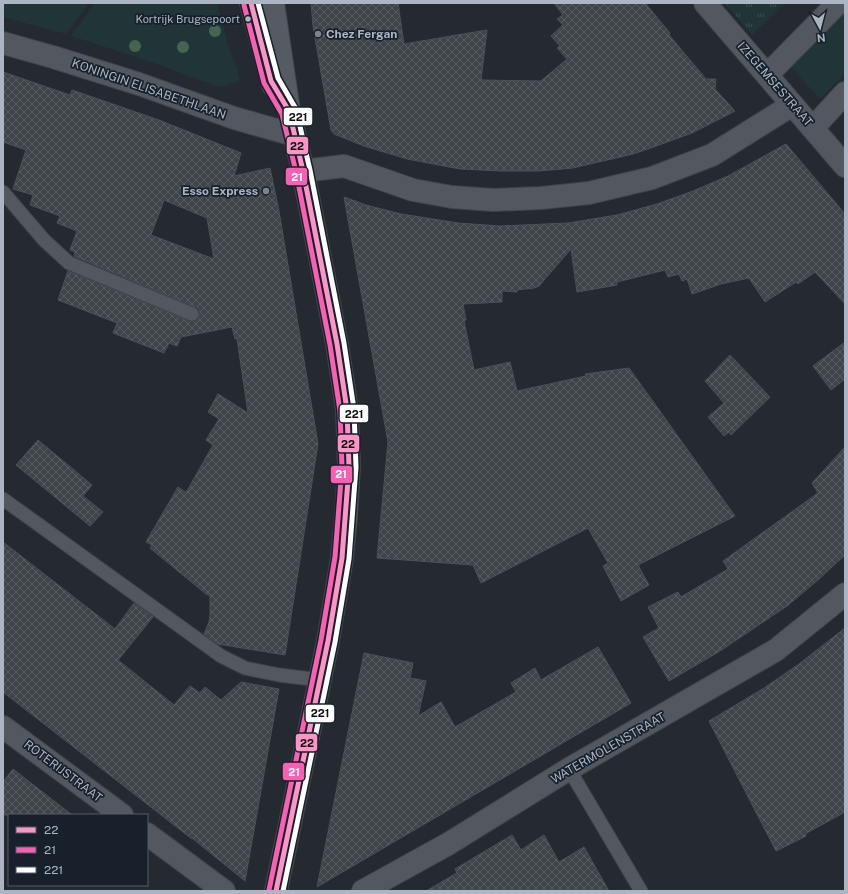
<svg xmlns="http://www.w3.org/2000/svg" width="848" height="894" viewBox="0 0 848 894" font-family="'Public Sans',sans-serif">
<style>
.green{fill:#213436}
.park{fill:url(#park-tufts)}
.building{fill:url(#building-cross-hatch);stroke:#4b5159;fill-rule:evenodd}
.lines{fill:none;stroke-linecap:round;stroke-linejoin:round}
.service-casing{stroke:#404449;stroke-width:15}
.minor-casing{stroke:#404449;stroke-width:24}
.tertiary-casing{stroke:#404449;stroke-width:24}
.primary-casing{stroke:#41464d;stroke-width:24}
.service{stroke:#535860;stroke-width:13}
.minor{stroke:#535860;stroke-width:22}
.tertiary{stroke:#535860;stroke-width:22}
.primary{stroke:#555b62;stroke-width:22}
.bus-1-casing{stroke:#17202b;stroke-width:8}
.bus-2-casing{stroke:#17202b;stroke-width:8}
.bus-3-casing{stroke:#17202b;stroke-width:8}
.bus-1{stroke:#fc95c5;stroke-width:5}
.bus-2{stroke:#f960b3;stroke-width:5}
.bus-3{stroke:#fff;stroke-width:5}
.tree{fill:#476452}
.bus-dot{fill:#abb5c4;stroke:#17202b;stroke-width:1.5}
.poi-dot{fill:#7c8490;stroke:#17202b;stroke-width:1.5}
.labels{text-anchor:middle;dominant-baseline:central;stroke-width:3.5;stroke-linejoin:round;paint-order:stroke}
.bus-label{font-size:11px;fill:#abb5c4;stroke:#17202b;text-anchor:end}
.poi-label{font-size:12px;font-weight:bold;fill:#abb5c4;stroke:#17202b;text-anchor:start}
.street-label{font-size:12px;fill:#abb5c4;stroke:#17202b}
.line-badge{stroke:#17202b;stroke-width:1.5}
.badge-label{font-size:11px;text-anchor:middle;font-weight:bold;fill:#fff}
.pale-badge-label{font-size:11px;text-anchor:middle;font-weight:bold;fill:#111}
</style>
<defs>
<pattern id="park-tufts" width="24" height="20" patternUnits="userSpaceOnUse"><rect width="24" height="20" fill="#213436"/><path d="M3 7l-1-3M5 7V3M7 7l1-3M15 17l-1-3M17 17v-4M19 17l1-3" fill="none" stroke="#3f4f51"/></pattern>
<pattern id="building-cross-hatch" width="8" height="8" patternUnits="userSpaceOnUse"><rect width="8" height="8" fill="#3f444a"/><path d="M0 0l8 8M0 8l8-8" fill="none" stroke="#585d62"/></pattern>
</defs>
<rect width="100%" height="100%" fill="#242a30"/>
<!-- green -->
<g class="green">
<polygon points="3,3 89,3 66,34 3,17"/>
<polygon points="95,3 217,3 229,49 236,65 240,81 224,86 216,86 154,63 71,36"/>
<polygon points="845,9 845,73 820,99 790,66"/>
</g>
<!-- park -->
<polygon class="park" points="725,3 785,3 752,35"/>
<!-- building -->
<g class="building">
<polygon points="311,3 398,3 404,44 487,30 481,80 541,81 567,59 557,48 560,46 551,36 563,25 557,19 563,15 554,3 645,3 670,33 669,35 706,79 716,79 715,89 735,111 692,133 648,149 633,154 573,168 539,171 501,171 460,169 407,159 364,146 334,134 331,130 313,26"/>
<path d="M3 72 70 95 72 90 159 120 241 153 234 176 270 168 279 211 318 444 285 655 218 644 204 634 209 622 210 616V596L206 594 150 548 152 545 146 542 178 487 185 492 187 491 213 445 206 440 219 419 208 412 218 394 248 413 237 339H235L232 327 181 337 177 346 169 343 164 353 113 333 117 323 58 300 68 271 189 321H197L199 317 200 313 199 309 195 307 74 256 75 252 70 250 77 231 57 223 60 216 30 205 33 195 13 189 26 150 3 142ZM164 200 207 218 214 259 151 235Z"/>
<polygon points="786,144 845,214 845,304 815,272 798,284 796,282 765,302 749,278 721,284 692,294 687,279 682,281 679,274 668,277 665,270 617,282 617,285 577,292 571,249 539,286 534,288 517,290 517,292 502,291 502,302 463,304 466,320 464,321 474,370 510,362 517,391 586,376 585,374 629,368 735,516 638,565 649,585 621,601 603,566 608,563 588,528 481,583 473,565 377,558 388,442 344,197 366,205 401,214 458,223 500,226 568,223 617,215 657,204 693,191 728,176"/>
<polygon points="845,342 845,379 831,390 813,366"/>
<polygon points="730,355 770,397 731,435 729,432 724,436 708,417 724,403 705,381"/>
<polygon points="38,440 92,485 83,496 103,512 90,526 16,465"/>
<polygon points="845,447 845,555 818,580 787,606 720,651 669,681 643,637 659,628 648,607 678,592 681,597 728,569 723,561 818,493 812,483"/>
<polygon points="3,542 115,629 134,603 153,617 118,660 174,705 190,686 200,693 205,687 221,700 241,682 279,689 245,881 192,838 192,839 3,692"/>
<polygon points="845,628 845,812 805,834 806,836 776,851 709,721 764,688 799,664"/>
<polygon points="598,647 631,703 317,887 364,653 413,663 410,678 426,681 418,716 441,702 455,727 516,692 511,683 535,668 541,680"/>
<polygon points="13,769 72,815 3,815 3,782"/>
<polygon points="512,835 521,850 544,835 559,862 584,847 609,891 426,891 457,873 455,869"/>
</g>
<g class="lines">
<defs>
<g id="service">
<polyline points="3,192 44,240 69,263 192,314"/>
<polyline points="3,499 221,656 245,668 279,675 320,680"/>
<polyline points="569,769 641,891"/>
</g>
<g id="minor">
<polyline points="3,43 53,57 139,84 234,118 294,135"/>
<polyline points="767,75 838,3"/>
<polyline points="813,128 845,93"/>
<polyline points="303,171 344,166 413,190 452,197 493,200 541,198 589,193 652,178 712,155 792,105"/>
<polyline points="3,727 122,815"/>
<polyline points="147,834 224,891"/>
<polyline points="363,891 448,844 569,769 776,650 845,594"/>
</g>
<polyline id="tertiary" points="705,3 845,166"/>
<g id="primary">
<polyline points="251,3 273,85"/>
<polyline points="273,3 289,111 303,171 337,344 347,410 349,467 346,516 342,558 328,641 276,891"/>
</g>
</defs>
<!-- service casing -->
<use href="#service" class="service-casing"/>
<!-- minor casing -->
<use href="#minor" class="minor-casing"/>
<!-- tertiary casing -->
<use href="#tertiary" class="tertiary-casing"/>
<!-- primary casing -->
<use href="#primary" class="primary-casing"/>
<!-- service -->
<use href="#service" class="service"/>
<!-- minor -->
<use href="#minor" class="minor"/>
<!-- tertiary -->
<use href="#tertiary" class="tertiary"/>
<!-- primary -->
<use href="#primary" class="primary"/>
<defs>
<polyline id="bus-1" points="251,3 271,81 289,111 303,171 337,344 347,410 349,467 342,558 328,641 276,891"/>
<polyline id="bus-2" points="244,5 264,83 282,114 296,172 330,345 340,411 342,467 335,557 321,640 269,890"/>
<polyline id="bus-3" points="258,3 278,78 296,109 310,170 344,343 354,409 356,467 349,559 335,642 283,891"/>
</defs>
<!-- bus-1 casing -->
<use href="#bus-1" class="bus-1-casing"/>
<!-- bus-2 casing -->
<use href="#bus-2" class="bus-2-casing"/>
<!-- bus-3 casing -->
<use href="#bus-3" class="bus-3-casing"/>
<!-- bus-1 -->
<use href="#bus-1" class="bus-1"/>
<!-- bus-2 -->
<use href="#bus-2" class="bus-2"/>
<!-- bus-3 -->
<use href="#bus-3" class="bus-3"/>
</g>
<!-- trees -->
<g class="tree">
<circle cx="215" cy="31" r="6"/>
<circle cx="135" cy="46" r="6"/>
<circle cx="183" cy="47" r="6"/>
</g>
<!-- markers -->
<circle class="bus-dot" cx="248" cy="19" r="3.5"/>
<g class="poi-dot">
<circle cx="318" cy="34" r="4"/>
<circle cx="266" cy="191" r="4"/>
</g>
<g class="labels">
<!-- bus labels -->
<g class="bus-label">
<text x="240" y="19">Kortrijk Brugsepoort</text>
</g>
<!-- poi labels -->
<g class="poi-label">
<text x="326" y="34">Chez Fergan</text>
<text x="258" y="191" text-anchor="end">Esso Express</text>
</g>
<!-- street labels -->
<g class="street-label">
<text transform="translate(775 84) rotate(49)">IZEGEMSESTRAAT</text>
<text transform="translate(149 89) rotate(19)">KONINGIN ELISABETHLAAN</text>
<text transform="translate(608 748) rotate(-30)">WATERMOLENSTRAAT</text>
<text transform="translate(63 771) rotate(37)">ROTERIJSTRAAT</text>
</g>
</g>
<g class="line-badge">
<rect x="283" y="107" width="30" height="19" rx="4" fill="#fff"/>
<rect x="286" y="136" width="23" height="19" rx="4" fill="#fc95c5"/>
<rect x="285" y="167" width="23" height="19" rx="4" fill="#f960b3"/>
<rect x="339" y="404" width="30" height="19" rx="4" fill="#fff"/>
<rect x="337" y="434" width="23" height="19" rx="4" fill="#fc95c5"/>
<rect x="330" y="465" width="23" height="19" rx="4" fill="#f960b3"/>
<rect x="305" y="704" width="30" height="19" rx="4" fill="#fff"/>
<rect x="295" y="733" width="23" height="19" rx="4" fill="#fc95c5"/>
<rect x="282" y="762" width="23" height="19" rx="4" fill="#f960b3"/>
</g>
<g class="badge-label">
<text x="297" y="181">21</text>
<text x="341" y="478">21</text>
<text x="294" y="776">21</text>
</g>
<g class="pale-badge-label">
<text x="298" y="121">221</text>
<text x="297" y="150">22</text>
<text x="354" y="418">221</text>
<text x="348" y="448">22</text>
<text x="320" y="717">221</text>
<text x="307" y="747">22</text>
</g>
<!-- border -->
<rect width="848" height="894" fill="none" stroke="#abb5c4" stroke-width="8"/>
<!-- legend -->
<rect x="8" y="814" width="140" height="72" fill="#17202b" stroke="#525c68"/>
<rect x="16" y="827" width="20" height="6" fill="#fc95c5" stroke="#525c68"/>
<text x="44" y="834" font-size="12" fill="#abb5c4">22</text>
<rect x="16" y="847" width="20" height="6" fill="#f960b3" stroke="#525c68"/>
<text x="44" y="854" font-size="12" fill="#abb5c4">21</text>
<rect x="16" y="867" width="20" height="6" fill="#ffffff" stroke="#525c68"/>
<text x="44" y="874" font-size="12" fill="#abb5c4">221</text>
<!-- north arrow -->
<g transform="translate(820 28) rotate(173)" stroke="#17202b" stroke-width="3" paint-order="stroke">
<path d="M0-3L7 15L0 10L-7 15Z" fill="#abb5c4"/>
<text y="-6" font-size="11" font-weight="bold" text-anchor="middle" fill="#abb5c4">N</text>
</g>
</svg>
